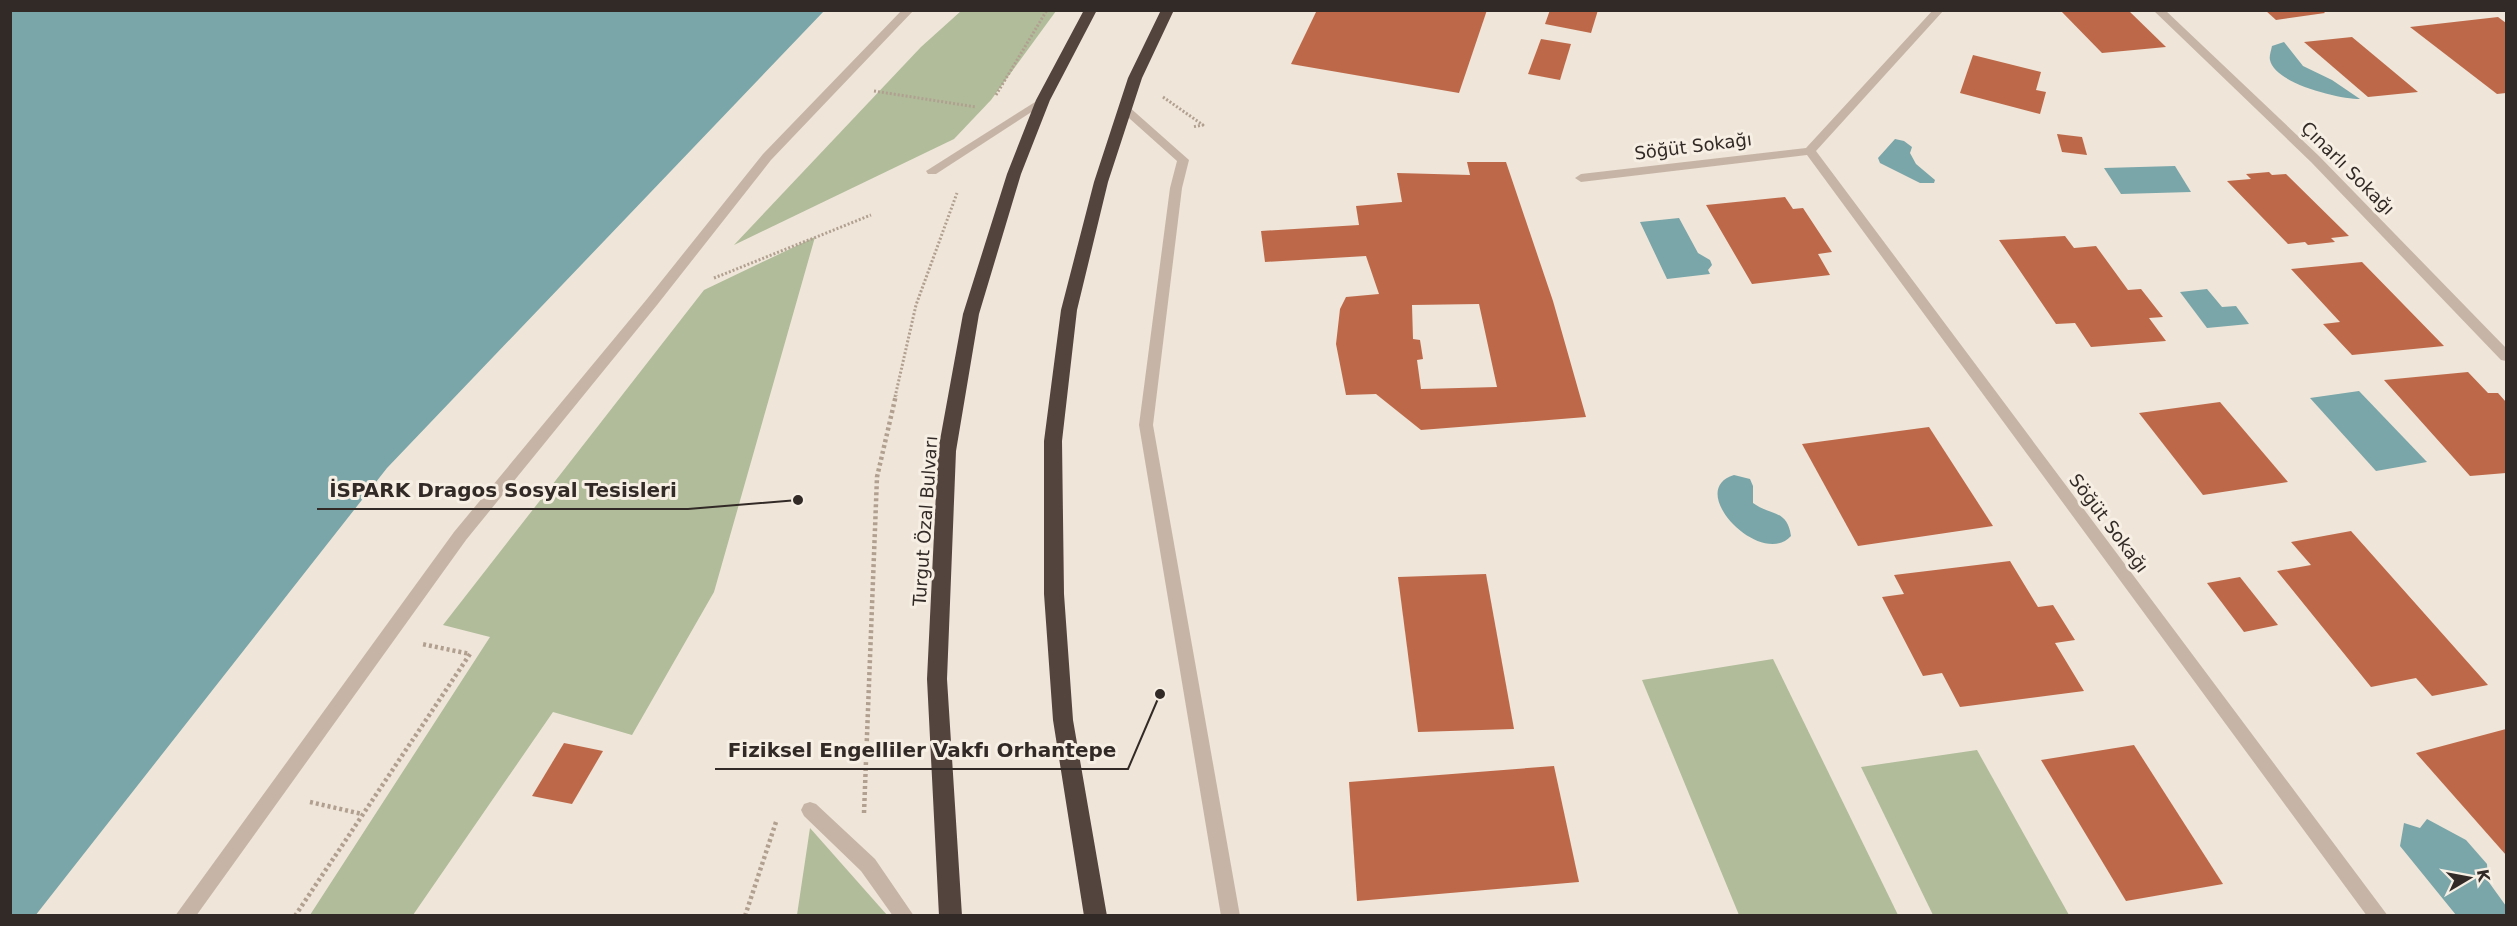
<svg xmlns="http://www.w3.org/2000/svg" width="2517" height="926" viewBox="0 0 2517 926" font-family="'DejaVu Sans',sans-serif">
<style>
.green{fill:#b0bc9a}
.water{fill:#7aa6a9}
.building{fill:#bd6949;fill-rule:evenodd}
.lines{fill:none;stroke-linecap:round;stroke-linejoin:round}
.path-far1{stroke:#b1a090;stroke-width:3;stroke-dasharray:2 2;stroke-linecap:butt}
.path{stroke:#b1a090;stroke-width:4.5;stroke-dasharray:3 3;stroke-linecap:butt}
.lane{fill:#c6b5a6;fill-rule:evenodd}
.street{fill:#c6b5a6;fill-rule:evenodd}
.highway{fill:#53453e;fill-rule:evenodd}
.labels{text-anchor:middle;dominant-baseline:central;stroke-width:6;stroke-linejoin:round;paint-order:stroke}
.street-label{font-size:18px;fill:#322a26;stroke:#f7efe4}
.leader{fill:none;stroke:#322a26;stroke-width:2}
.callout-dot{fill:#322a26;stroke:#f7efe4;stroke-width:2}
.callout-label{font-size:20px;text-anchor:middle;font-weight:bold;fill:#322a26;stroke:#f7efe4;stroke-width:6;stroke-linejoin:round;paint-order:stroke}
</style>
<rect width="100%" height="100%" fill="#efe5d9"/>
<!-- green -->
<g class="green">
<polygon points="961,11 1056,11 991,100 954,139 734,245 921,47"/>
<polygon points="815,237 714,592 632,735 553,712 413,915 310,915 490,637 443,625 704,290"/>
<polygon points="1773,659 1898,915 1739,915 1642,680"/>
<polygon points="1977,750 2069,915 1933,915 1861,767"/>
<polygon points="810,828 887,915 797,915"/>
</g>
<!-- water -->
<g class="water">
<polygon points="10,11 824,11 387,468 35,916 10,915"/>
<path d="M2284 42 2303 66 2332 80 2360 99C2340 99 2275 84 2270 60 2269 56 2271 51 2272 46Z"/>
<polygon points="1895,139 1904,141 1912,147 1910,153 1916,164 1935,180 1934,183 1920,183 1880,163 1878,158"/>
<polygon points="2175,166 2191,192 2121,194 2104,168"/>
<polygon points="1679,218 1698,253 1710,260 1712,265 1708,270 1710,274 1667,279 1640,222"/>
<polygon points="2207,289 2222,307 2236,306 2249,324 2207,328 2180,292"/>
<polygon points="2359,391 2427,462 2376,471 2310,398"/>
<path d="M1734 475 1750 479 1753 486V503C1771 516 1787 509 1791 536 1761 569 1684 490 1734 475Z"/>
<polygon points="2427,819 2466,840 2487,864 2488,881 2506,906 2506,915 2456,915 2400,846 2404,823 2420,828"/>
</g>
<!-- building -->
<g class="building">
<polygon points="1317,10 1487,10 1459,93 1291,64"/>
<polygon points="1550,10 1598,10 1591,33 1545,24"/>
<polygon points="2060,10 2128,10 2166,47 2102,53"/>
<polygon points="2265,10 2322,10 2325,13 2276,20"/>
<polygon points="2498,17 2506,23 2506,93 2497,94 2410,27"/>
<polygon points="2352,37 2418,92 2368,97 2304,42"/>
<polygon points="1541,39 1571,44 1560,80 1528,74"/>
<polygon points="1973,55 2041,72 2036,90 2046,92 2040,114 1960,93"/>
<polygon points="2057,134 2082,137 2087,155 2062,152"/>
<path d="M1467 162H1506L1553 301 1586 417 1421 430 1376 394 1346 395 1336 344 1340 309 1346 297 1379 294 1366 256 1265 262 1261 231 1359 225 1356 206 1402 202 1397 173 1470 175ZM1479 304 1497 387 1421 389 1417 360 1423 359 1420 340 1413 339 1412 305Z"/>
<polygon points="2269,172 2272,175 2286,174 2349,236 2331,238 2335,242 2308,245 2305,242 2288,244 2227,181 2251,179 2246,174"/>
<polygon points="1785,197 1793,209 1803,208 1832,252 1818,254 1830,275 1752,284 1706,205"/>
<polygon points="2065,236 2074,248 2096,246 2128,290 2141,289 2163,317 2149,318 2166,341 2091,347 2075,323 2056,324 1999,240"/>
<polygon points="2362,262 2444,346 2352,355 2323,324 2340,322 2291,269"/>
<polygon points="2468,372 2488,393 2498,393 2506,402 2506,473 2470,476 2384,380"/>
<polygon points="2220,402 2288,482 2203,495 2139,413"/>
<polygon points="1929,427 1993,526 1858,546 1802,444"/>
<polygon points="2351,531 2488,685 2432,696 2416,678 2371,687 2277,571 2311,565 2291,542"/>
<polygon points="2010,561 2038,607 2053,605 2075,640 2055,643 2084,691 1960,707 1942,673 1923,676 1882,597 1904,594 1894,575"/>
<polygon points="1486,574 1514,729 1418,732 1398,577"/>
<polygon points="2240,577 2278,625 2244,632 2207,583"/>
<polygon points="2506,729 2506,855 2416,753"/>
<polygon points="564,743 603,751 572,804 532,796"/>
<polygon points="2134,745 2223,884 2126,901 2041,760"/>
<polygon points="1554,766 1579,882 1357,901 1349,782"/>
</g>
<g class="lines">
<!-- path-far1 -->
<g class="path-far1">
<polyline points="874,91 976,107"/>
<polyline points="996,95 1047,10"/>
<polyline points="1163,97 1203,125 1192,127"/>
<polyline points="714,278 871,215"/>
<polyline points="895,397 916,305 957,193"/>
</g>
<!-- path -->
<g class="path">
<polyline points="310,802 362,814"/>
<polyline points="864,813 877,477 896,395"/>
<polyline points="295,916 470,654 422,644"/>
<polyline points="745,916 776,822"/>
</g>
<!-- lane -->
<g class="lane">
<polygon points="1043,97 1049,100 1047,102 936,174 928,174 926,171"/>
<polygon points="1124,104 1128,106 1189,160 1182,188 1153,425 1240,916 1221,916 1139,425 1170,188 1177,161 1120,110 1120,106"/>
<polygon points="810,802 816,804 875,859 914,916 893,916 861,871 804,816 801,810 804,804"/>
</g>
<!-- street -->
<g class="street">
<polygon points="902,10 914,10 771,160 657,305 466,540 196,916 175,916 454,532 647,299 763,154"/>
<polygon points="1933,10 1944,10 1816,151 2388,916 2367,916 1807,155 1581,182 1575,178 1581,174 1806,148"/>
<polygon points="2153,10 2165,10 2319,156 2506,348 2506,361 2501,360 2311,162"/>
</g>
<!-- highway -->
<g class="highway">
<polygon points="1084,10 1097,10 1050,100 1021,174 979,314 956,451 947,679 962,916 939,916 927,679 938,451 963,314 1007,174 1036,100"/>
<polygon points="1161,10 1174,10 1142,78 1108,182 1077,310 1062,441 1064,594 1073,720 1107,916 1084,916 1053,720 1044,594 1044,441 1061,310 1094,182 1128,78"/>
</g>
</g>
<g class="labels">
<!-- street labels -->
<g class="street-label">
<text transform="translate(1693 146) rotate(-7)">Söğüt Sokağı</text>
<text transform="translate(2348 168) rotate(45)">Çınarlı Sokağı</text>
<text transform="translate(925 521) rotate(-86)">Turgut Özal Bulvarı</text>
<text transform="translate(2109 523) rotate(53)">Söğüt Sokağı</text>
</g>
</g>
<!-- callouts -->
<path class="leader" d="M798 500L688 509H317M1160 694L1128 769H715"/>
<g class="callout-dot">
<circle cx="798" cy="500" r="6"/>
<circle cx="1160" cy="694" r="6"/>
</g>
<g class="callout-label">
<text x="503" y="497">İSPARK Dragos Sosyal Tesisleri</text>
<text x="922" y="757">Fiziksel Engelliler Vakfı Orhantepe</text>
</g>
<!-- border -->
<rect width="2517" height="926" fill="none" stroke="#322a26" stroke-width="24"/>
<!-- north arrow -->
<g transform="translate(2469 878) rotate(80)" stroke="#f7efe4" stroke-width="4.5" paint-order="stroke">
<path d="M0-4.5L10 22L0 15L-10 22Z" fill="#322a26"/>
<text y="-9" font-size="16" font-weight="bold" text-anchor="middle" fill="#322a26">K</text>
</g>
</svg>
